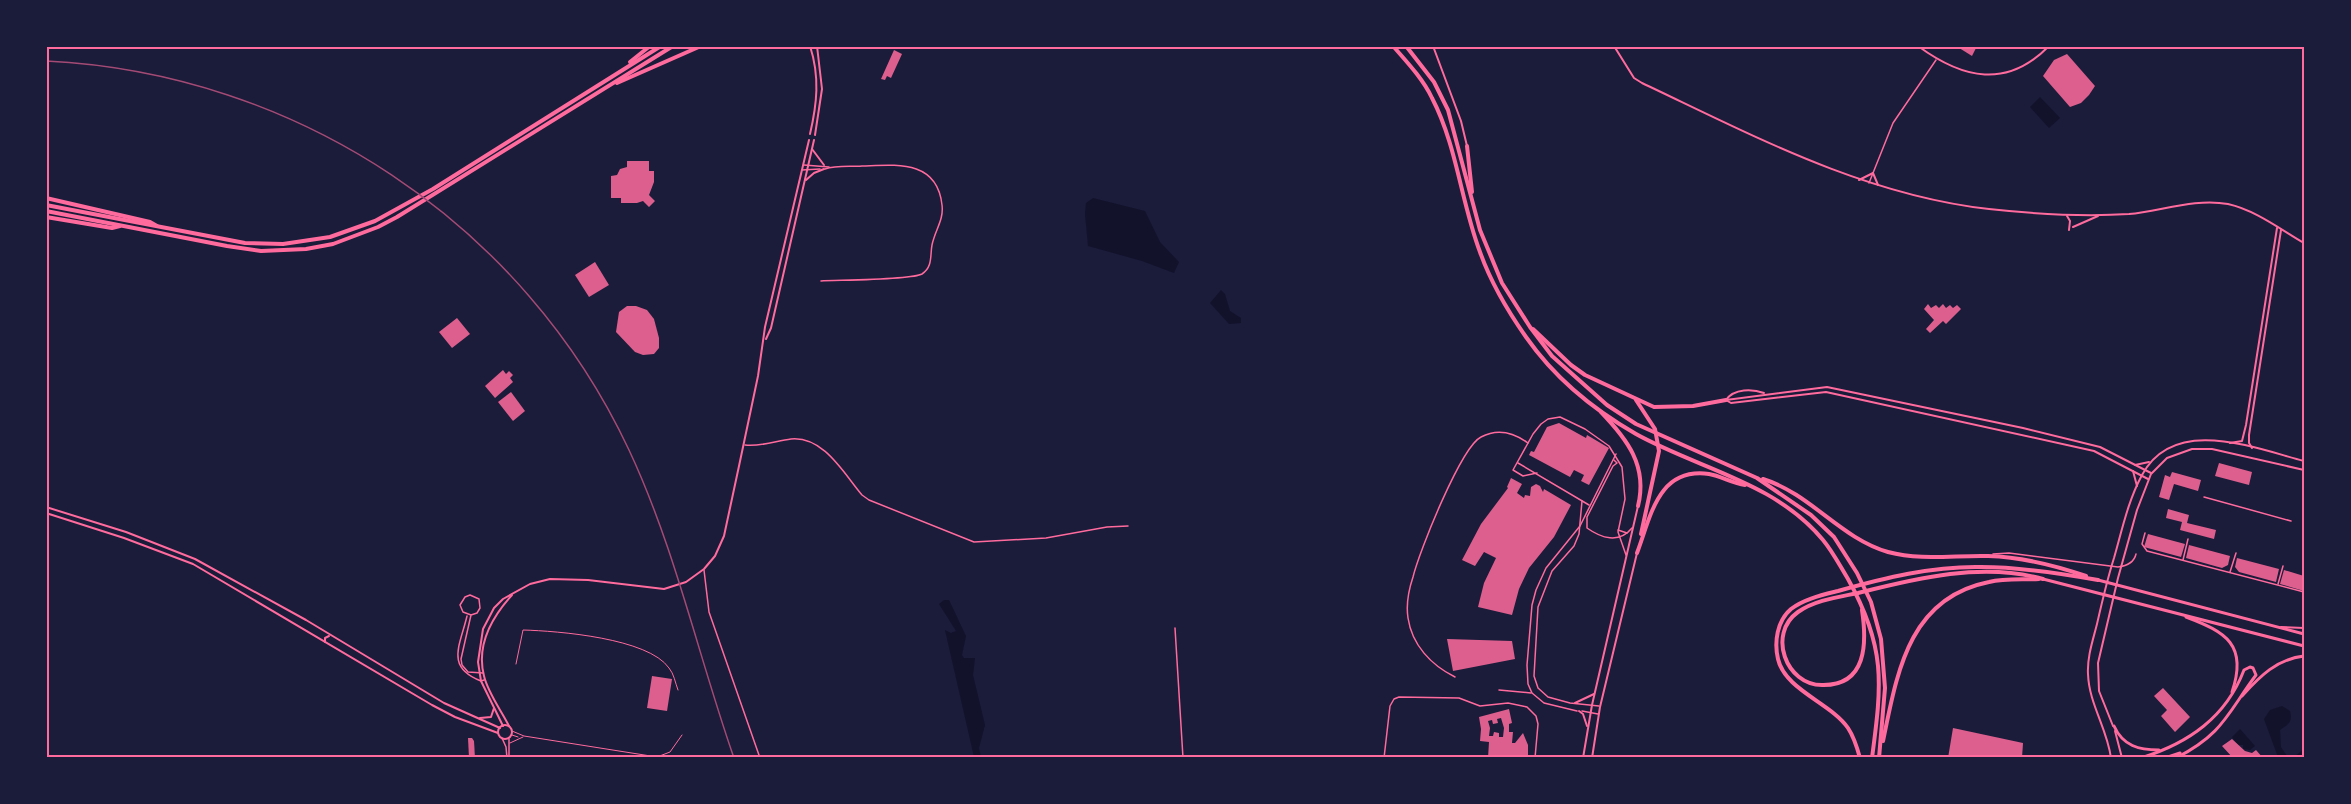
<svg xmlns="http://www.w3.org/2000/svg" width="2351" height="804" viewBox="0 0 2351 804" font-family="'Space Grotesk',sans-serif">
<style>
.water{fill:#12122b}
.building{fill:#dd5f8e;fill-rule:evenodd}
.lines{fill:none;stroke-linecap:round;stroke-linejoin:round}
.service{stroke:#ff6b9d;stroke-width:1}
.pedestrian{stroke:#ff6b9d;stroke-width:1.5}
.minor{stroke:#ff6b9d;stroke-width:1.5}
.tertiary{stroke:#ff6b9d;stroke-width:2}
.secondary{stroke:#ff6b9d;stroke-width:2}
.primary{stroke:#ff6b9d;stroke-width:3}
.motorway{stroke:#ff6b9d;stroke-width:4}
.rail{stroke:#a44b75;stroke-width:1.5}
.neatline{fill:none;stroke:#ff6b9d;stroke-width:2}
</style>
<rect width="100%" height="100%" fill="#1b1b3a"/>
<!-- water -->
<g class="water">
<polygon points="2040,97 2060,118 2049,128 2030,107"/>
<polygon points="1093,198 1145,211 1160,242 1179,262 1174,273 1142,261 1088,246 1085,214 1086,203"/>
<polygon points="1221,290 1225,294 1230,311 1241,318 1241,323 1229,324 1210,303"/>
<polygon points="944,600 949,600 966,636 962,655 964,658 975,658 973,675 985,725 979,748 981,757 974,757 945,630 951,633 956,631 939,604"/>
<path d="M2282 706 2290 711C2293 723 2288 724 2280 730L2281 747 2287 756C2296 758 2298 754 2304 748V757H2278L2264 719 2270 710Z"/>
<polygon points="2240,729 2255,746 2250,750 2243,749 2243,745 2238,745 2232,737"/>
</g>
<!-- building -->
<g class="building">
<polygon points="1956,46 1977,46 1972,56"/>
<polygon points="894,50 902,54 891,78 887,76 885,80 881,79"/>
<polygon points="2067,54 2095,86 2089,95 2081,103 2070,107 2043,76 2054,60"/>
<polygon points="627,161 649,161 649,171 654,171 654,182 649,195 655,201 649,207 643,201 637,203 621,203 621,198 611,198 611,176 617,175 620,169 627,167"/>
<polygon points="595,262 609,285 589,297 575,275"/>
<polygon points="1928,304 1931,308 1936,305 1939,308 1943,304 1946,308 1950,305 1953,308 1957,305 1961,309 1946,324 1943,321 1930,333 1926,329 1934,320 1924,309"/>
<polygon points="627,306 636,306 647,310 654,319 659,338 659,348 654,354 643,355 635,352 616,332 619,312"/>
<polygon points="457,318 470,334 452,348 439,332"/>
<polygon points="503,370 506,374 509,371 513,375 510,378 513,382 495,398 485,386"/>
<polygon points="511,392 525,411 513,421 498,402"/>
<polygon points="1559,423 1586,438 1587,435 1609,448 1589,485 1581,481 1584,475 1574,470 1570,477 1529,455 1531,451 1534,452 1547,427"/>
<polygon points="2219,463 2252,472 2249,485 2215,476"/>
<polygon points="2172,472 2201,480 2198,491 2174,484 2169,500 2159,497 2165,475 2170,477"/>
<polygon points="1511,478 1522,484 1517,493 1524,498 1525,495 1530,496 1531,487 1536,484 1540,486 1543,492 1544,489 1571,505 1554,537 1529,568 1519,589 1512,615 1478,607 1484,583 1496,558 1484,552 1475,566 1462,560 1481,524 1508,488 1507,487"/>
<polygon points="2168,509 2189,515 2187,523 2216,530 2214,539 2180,530 2182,522 2166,518"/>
<polygon points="2148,534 2185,544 2181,557 2144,547"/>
<polygon points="2189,545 2230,556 2228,565 2222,568 2186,558"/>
<polygon points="2237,558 2279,569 2276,582 2239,572 2235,567"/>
<polygon points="2284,570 2304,576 2304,591 2280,584"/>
<polygon points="1447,639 1512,641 1515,659 1453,671"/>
<polygon points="652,676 672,679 667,711 647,708"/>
<polygon points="2163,688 2190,717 2175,732 2161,716 2167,710 2154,696"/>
<path d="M1509 709 1512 723 1509 724V732H1513L1512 743H1515L1523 733 1528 745V758H1488L1489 742 1480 741 1481 729 1479 717ZM1501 718 1504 728 1503 737H1499V733L1494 732 1493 736H1489L1490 728 1488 721 1492 720 1493 724 1498 723 1497 719Z"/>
<polygon points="1953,728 2023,743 2022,758 1948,758"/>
<polygon points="468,738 472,738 474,741 475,758 469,758"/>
<polygon points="2232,739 2245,751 2252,753 2256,750 2263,758 2233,758 2222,746"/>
</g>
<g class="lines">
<!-- service -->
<g class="service">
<path d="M516 664 523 630C558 631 648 638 669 668 674 674 675 682 678 690"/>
<polyline points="512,731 524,736 657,757 670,752 682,735"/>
<polyline points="512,735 518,737"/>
<polyline points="510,743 523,737"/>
</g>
<!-- pedestrian -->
<g class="pedestrian">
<polyline points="2204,497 2291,521"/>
<polyline points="2145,533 2142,544 2147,551 2304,592"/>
<polyline points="2183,560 2188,539"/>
<polyline points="2230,572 2236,553"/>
<polyline points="2278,584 2283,566"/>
</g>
<!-- minor -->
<g class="minor">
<polyline points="804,165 829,167"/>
<polyline points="802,170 820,169"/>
<polyline points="1869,183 1893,123 1936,60"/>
<path d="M821 281C838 280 911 280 922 274 933 267 930 255 932 245 935 230 944 220 942 205 937 159 895 165 862 166 850 167 836 165 825 169"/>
<path d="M745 445C760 447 776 441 791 439 824 436 844 474 862 495L869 500 974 542 1046 538 1107 527 1128 526"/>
<path d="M1614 460 1617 463 1613 466 1587 517V528C1601 538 1619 544 1632 528"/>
<polyline points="1518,463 1589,505"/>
<polyline points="1537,473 1523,476 1513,470 1533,434 1541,424 1548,419 1560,417 1585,429 1609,446 1622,467 1625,499 1618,532 1626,555"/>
<polyline points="1582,501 1579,534 1574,546 1552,571 1538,607 1534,676 1538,688 1548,697 1570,703 1599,706"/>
<polyline points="1618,530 1627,533"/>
<path d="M1993 554 2009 553 2118 567C2126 566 2134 563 2136 554"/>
<polyline points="704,570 709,612 760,758"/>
<polyline points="471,615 463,612 460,605 465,597 470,595 479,599 480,608 477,613 471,615 461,659 462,665 468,672 483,673"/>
<path d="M467 616C460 646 445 667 481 681L484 680"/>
<polyline points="1175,628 1183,758"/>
<path d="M1455 677C1431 665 1412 645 1408 618 1406 605 1409 589 1413 577 1419 552 1461 447 1481 437 1498 428 1513 432 1528 443"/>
<polyline points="1499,690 1531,693"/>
<polyline points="1577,711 1544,703 1532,693 1528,684 1527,665 1532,605 1536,590 1546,568 1580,526 1616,454"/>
<polyline points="1582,711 1598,714"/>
<polyline points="502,738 506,747 507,758"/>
<polyline points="509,758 509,739"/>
<polyline points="1384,758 1390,706 1394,699 1399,697 1459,698 1480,706 1508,703 1527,707 1536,716 1538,724 1535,758"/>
</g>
<!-- tertiary -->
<g class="tertiary">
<path d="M810 46C820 77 817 104 810 134"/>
<path d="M1614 46 1634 78 1642 83C1754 136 1864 195 1989 209 2035 214 2083 217 2129 214 2161 211 2195 198 2228 204 2255 210 2280 229 2304 243"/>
<path d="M1918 46C1963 79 2007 89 2049 46"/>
<polyline points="815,135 822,89 817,46"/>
<polyline points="812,149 824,165"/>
<polyline points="806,180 814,173 824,169"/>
<polyline points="1859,180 1873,173 1878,185"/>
<polyline points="2067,216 2070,221 2069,230"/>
<polyline points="2073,227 2098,216"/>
<polyline points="766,339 771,328 814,140"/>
<polyline points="1726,400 1827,387 2023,428 2100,447 2151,473"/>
<polyline points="1726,400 1731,403 1826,392 2094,451 2148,479"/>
<path d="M1726 400C1734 388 1753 389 1764 393"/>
<polyline points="2230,443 2242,441 2246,425 2277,228"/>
<polyline points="2252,448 2249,443 2249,435 2281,230"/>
<polyline points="2135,465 2149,462"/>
<polyline points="2133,471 2137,486"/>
<polyline points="46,507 126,532 195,559 306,620 444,703 500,728"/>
<polyline points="46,513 124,538 193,564 432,705 455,717 498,733"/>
<polyline points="2281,627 2304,628"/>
<polyline points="480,718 491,717 494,708"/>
<circle cx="505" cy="732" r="7"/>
<polyline points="503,726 481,681 478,662 483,629 494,608 503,599 530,584 550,579 588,580 664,589 686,582 704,569 715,556 724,536 739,466 758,376 765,327 809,140"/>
<path d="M509 726C501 710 488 693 484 676 476 645 492 617 512 595"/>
<polyline points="2113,726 2099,691 2098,663 2118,578 2137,510 2151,474 2167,458 2192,449 2212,449 2304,470"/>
<polyline points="2115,731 2122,758"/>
<path d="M2111 758C2107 728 2089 704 2088 674 2087 657 2093 640 2097 624 2102 602 2107 580 2114 558 2122 530 2128 501 2142 475 2174 415 2254 448 2304 461"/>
</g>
<!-- secondary -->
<g class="secondary">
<polyline points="1433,46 1461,121 1467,146"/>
<polyline points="325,642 325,638 329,636"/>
<polyline points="1575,703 1594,694"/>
<polyline points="1579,711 1583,714 1587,726"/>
<polyline points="1583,758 1592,705 1638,506"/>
<polyline points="1592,758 1600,707 1637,553"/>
</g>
<!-- primary -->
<g class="primary">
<polyline points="2043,579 2304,646"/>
<polyline points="2098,580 2304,634"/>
<path d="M2186 617C2226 632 2248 645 2232 692"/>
<path d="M2242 696C2260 676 2277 659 2304 656"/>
<path d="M2114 726C2123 746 2139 750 2159 750"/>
<path d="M2141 758C2189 743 2226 717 2244 670L2250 667 2253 668 2256 675C2227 714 2223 734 2176 758"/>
<polyline points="2165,758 2180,753"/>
</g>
<!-- motorway -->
<g class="motorway">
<path d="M1393 46C1407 62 1423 79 1432 98 1457 146 1461 202 1480 252 1491 283 1507 310 1526 337 1554 377 1594 410 1636 434 1699 469 1775 482 1823 540 1833 552 1840 566 1848 579 1886 647 1882 683 1872 758"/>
<polyline points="1406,46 1434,82 1448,110 1480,230 1502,283 1530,327 1552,356 1607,405 1636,424 1757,478 1811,515 1834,537 1857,573 1871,602 1881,639 1885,688 1879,758"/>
<polyline points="630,62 650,46"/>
<polyline points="617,83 701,46"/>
<polyline points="1467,146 1472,192"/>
<polyline points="46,198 150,222 157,226"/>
<polyline points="46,205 245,243 283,244 330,237 375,221 433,189 661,46"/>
<polyline points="46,211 227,246 261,251 306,249 333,244 378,227 397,217 673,46"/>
<polyline points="46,217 112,228 120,226"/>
<polyline points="1533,329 1571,365 1585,375 1654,407 1693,406 1726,400"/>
<polyline points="1636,400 1655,429 1659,451 1641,534"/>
<path d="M1601 412C1627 439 1648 466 1638 506"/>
<path d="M1763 479C1811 494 1840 538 1888 552 1921 561 1955 555 1988 556 2022 557 2054 565 2086 576"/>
<path d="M1637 553C1651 516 1658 467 1709 474 1721 476 1732 483 1745 485"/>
<path d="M1862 610C1867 643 1867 686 1822 685 1786 685 1767 634 1798 612 1815 600 1839 597 1858 593 1917 578 1983 562 2043 579"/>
<path d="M1883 741C1897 674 1908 598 1989 582 2005 578 2023 580 2039 579"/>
<path d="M1860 758C1857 747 1854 737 1848 728 1831 703 1785 690 1778 659 1774 642 1777 621 1791 609 1804 599 1822 595 1838 591 1884 578 1932 566 1981 567 2020 567 2059 573 2098 580"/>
</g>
<!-- rail -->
<path class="rail" d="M46 61C296 73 523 223 629 450 675 548 698 655 734 758"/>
</g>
<!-- border -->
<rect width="2351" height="804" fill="none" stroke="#1b1b3a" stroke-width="96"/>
<rect x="48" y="48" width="2255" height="708" class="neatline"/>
</svg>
